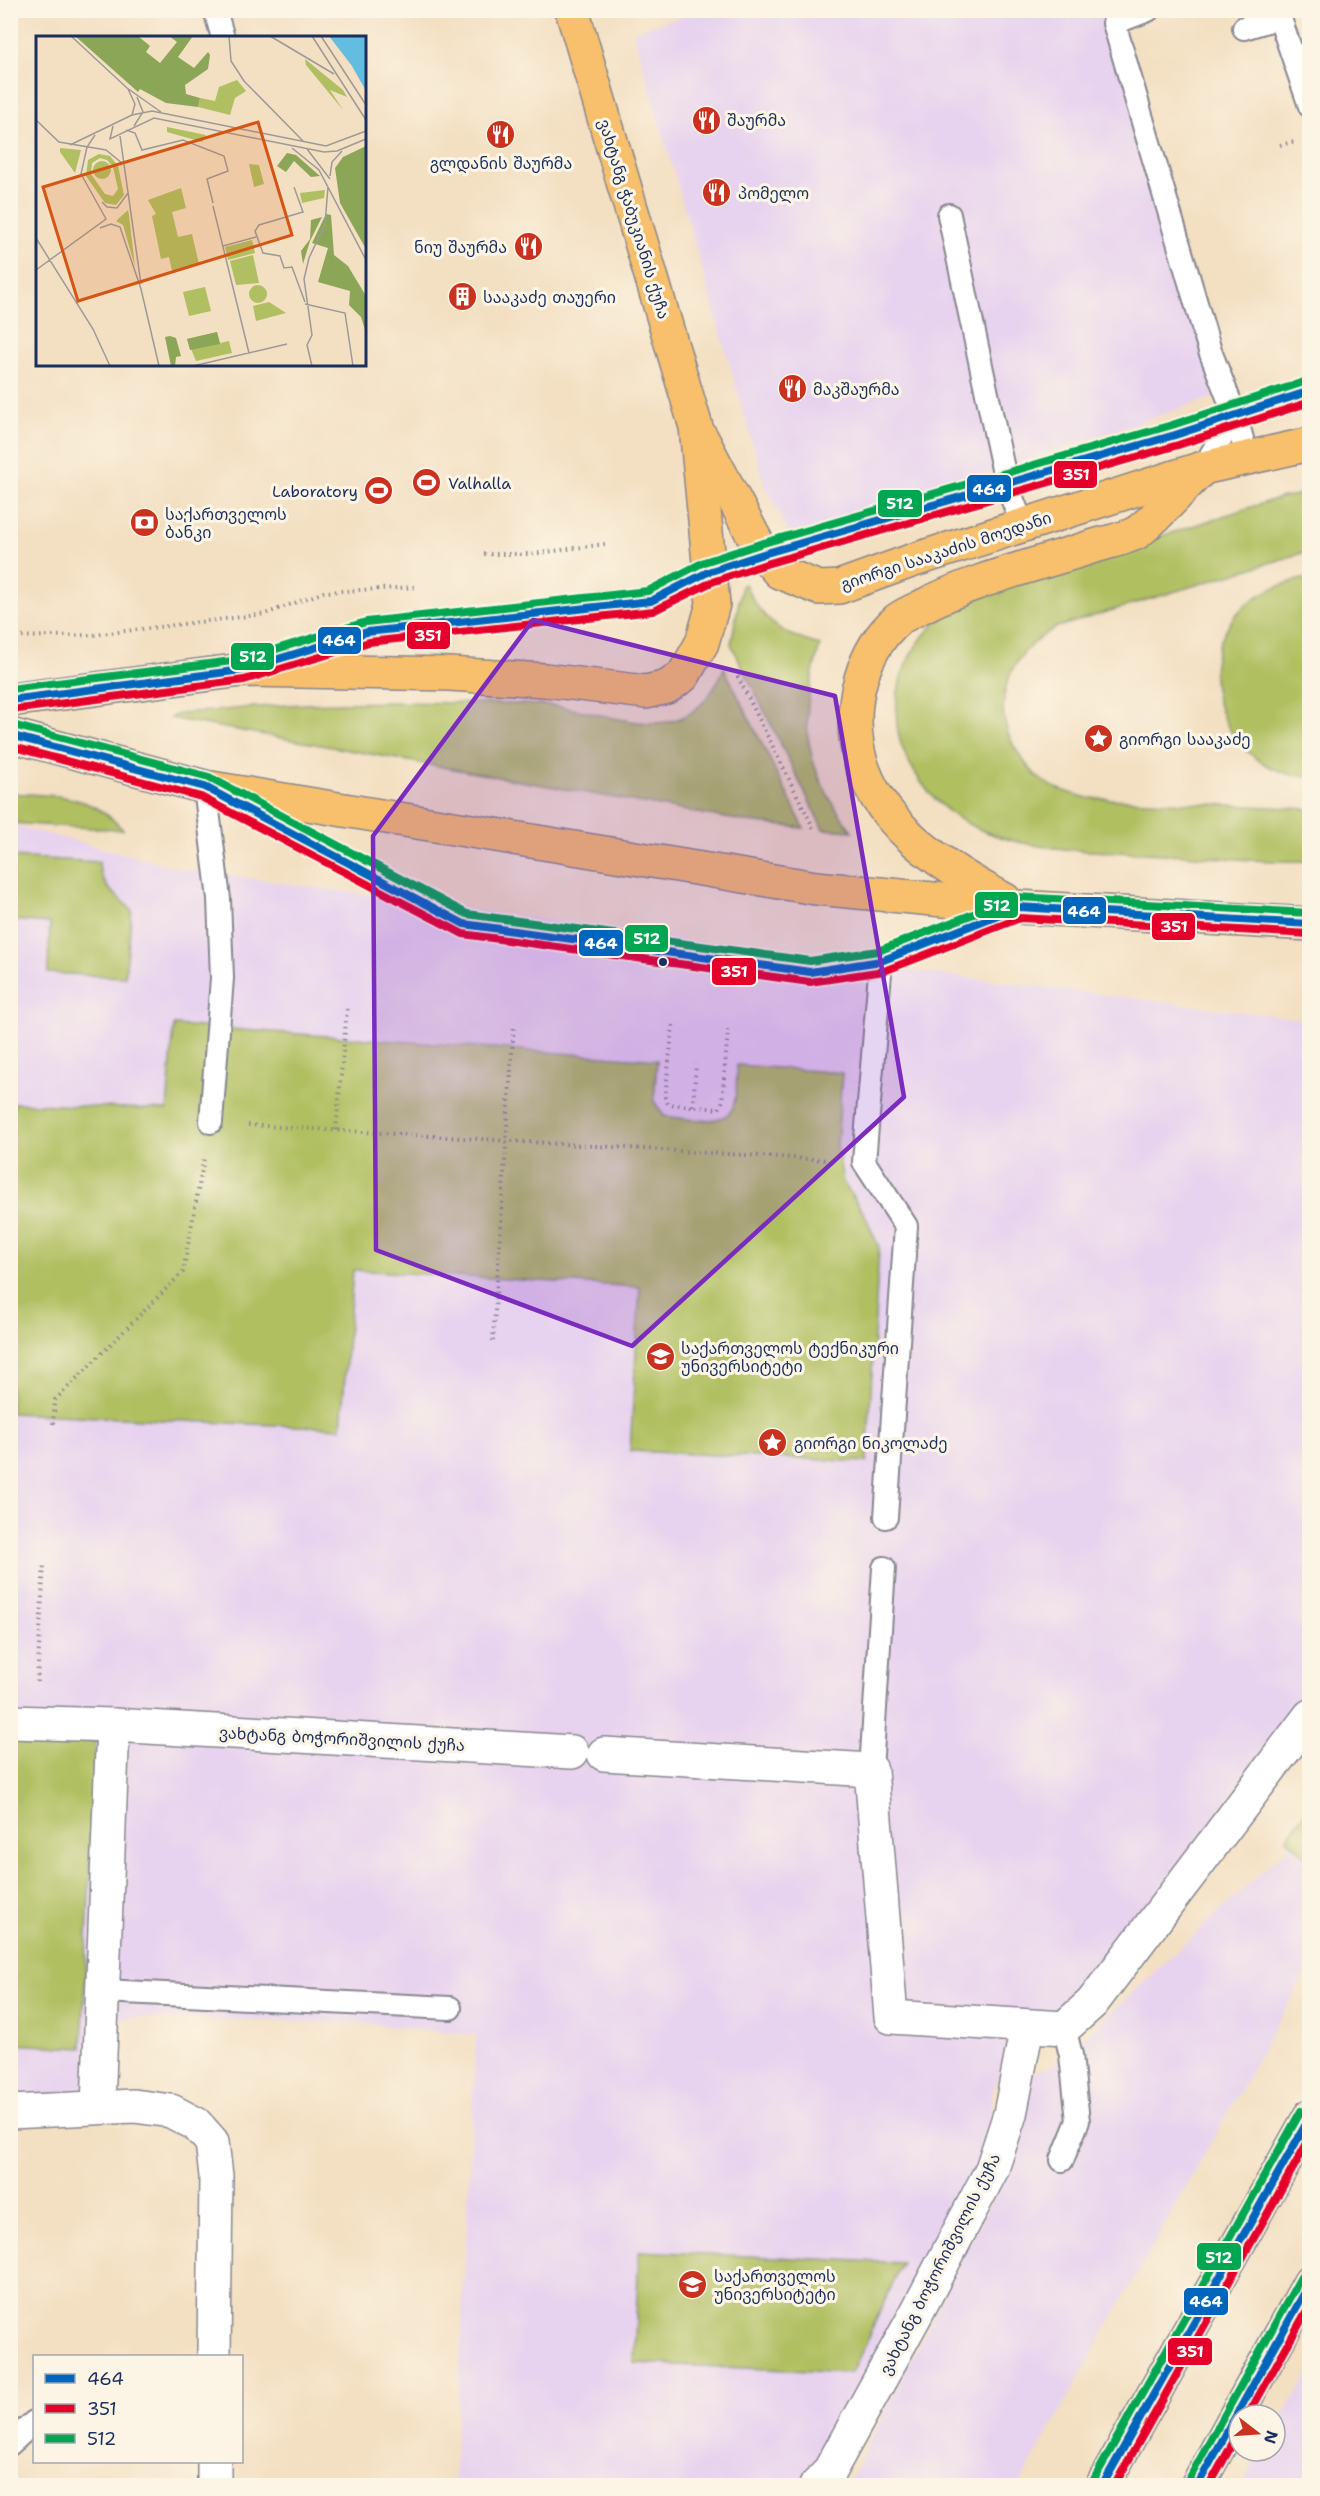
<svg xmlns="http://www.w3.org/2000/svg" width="1320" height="2496" viewBox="0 0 1320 2496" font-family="'Shantell Sans','Noto Sans Georgian',sans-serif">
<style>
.built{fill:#e7d2ef}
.green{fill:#b0bf61;stroke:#667760;stroke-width:1.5}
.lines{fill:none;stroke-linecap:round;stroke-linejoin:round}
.lane-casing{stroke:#878790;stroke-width:26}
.street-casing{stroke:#878790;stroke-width:36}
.secondary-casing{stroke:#878790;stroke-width:36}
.primary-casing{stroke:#878790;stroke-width:36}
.path{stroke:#878790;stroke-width:4;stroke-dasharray:1.5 4.5;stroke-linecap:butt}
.lane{stroke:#fff;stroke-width:22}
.street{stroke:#fff;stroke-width:33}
.secondary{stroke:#fce5c4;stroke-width:33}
.primary{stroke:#f8bf6c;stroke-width:33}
.bus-1-casing{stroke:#fcf5e5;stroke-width:12}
.bus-2-casing{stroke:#fcf5e5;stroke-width:12}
.bus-3-casing{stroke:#fcf5e5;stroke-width:12}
.bus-1{stroke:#0065bd;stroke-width:8}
.bus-2{stroke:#e4002b;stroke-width:8}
.bus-3{stroke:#00a651;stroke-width:8}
.marked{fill:#7b2cbf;fill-opacity:0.2;stroke:#7b2cbf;stroke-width:4.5;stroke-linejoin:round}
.bus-dot{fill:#1b2f5e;stroke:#fcf5e5;stroke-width:2}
.labels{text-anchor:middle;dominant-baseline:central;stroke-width:6;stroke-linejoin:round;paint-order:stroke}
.poi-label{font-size:16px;fill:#1b2f5e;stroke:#fcf5e5;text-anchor:start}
.street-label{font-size:16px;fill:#1b2f5e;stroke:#fcf5e5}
.inset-road{fill:none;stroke:#9d9999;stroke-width:1.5}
.view{fill:#d45514;fill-opacity:0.15;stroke:#d45514;stroke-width:3}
.inset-edge{fill:none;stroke:#1b2f5e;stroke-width:3}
.line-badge{stroke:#fcf5e5;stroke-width:2}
.badge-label{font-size:16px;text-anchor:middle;font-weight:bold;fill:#fff}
</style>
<rect width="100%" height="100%" fill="#fcf5e5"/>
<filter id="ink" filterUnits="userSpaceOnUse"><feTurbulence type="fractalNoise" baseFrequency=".0167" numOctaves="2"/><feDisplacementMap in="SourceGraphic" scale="12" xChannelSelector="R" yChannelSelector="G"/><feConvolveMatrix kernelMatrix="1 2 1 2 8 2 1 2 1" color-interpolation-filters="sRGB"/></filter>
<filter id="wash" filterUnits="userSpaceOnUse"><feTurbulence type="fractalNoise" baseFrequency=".008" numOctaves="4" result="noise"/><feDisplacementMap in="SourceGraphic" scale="24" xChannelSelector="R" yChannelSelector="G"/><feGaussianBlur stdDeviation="1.35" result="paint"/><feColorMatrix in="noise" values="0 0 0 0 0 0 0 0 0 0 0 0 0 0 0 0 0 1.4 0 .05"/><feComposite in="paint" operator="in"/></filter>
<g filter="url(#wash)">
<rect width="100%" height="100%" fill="#f3dfc1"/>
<!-- built -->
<g class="built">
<polygon points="705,10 1108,11 1220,395 814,531 788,532 764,483 633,31"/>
<polygon points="11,825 183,869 872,966 1309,1020 1309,1694 1065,2012 1007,2053 993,2091 985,2164 860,2406 802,2485 454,2485 476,2035 354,2023 90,2017 87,2092 11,2097"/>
<polygon points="1293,1843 1309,1860 1309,1967 1019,2485 847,2486 1007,2170 1022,2076 1051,2066 1086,2036"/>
<polygon points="1309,2374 1309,2485 1241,2485 1262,2451 1275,2451 1275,2430"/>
</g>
<!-- green -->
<g class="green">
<path d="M1309 493V551L1057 627C1008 652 986 707 1019 754 1025 763 1031 772 1040 779 1054 789 1070 793 1087 798L1309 809V861C1262 863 1212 856 1164 854 1082 849 973 858 921 782 903 755 894 735 897 702 900 655 932 617 973 597L1279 498Z"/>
<path d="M1302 579H1310L1309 777C1231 774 1185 679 1235 616 1252 595 1277 585 1302 579Z"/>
<path d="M745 584C762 621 781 635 820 645 798 723 802 766 852 831L823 829 731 644 742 585Z"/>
<path d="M724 668 804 828 748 822 170 718C180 711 201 712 214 711 295 702 374 701 455 703 488 704 522 703 555 706 592 710 647 733 681 718 702 709 716 688 724 668Z"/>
<path d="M10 793C56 796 91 793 123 830L11 823Z"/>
<path d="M11 857 99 862C99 885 116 895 132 910L125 977 48 973 50 923 11 920Z"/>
<path d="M174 1025 657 1060 654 1101 664 1116C682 1118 726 1128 733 1107 738 1095 736 1078 737 1065L842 1073 837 1146 843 1182 865 1215 879 1248 867 1462 630 1451 640 1287 353 1270 341 1428 11 1413 10 1169 14 1103 167 1110Z"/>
<polygon points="11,1735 96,1739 82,2048 11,2044"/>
<polygon points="1309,1806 1309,1860 1287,1838"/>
<polygon points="639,2251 902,2263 852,2373 634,2363"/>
</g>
</g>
<g filter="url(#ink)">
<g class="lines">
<defs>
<g id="lane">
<polyline points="215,10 223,38"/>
<polyline points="1148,10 1114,23 1210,351 1235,415 1247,456"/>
<polyline points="1277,10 1310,106"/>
<polyline points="1244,28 1280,17"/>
<polyline points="949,215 1006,483 1023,526"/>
<polyline points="1203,468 1235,415"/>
<polyline points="267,663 367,632 651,601 708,572 763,554 1175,435 1310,391"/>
<polyline points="205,787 219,899 222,978 211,1122"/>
<polyline points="225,798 464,924 810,972 881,961 1010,910"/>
<polyline points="881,961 864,1162 906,1226 886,1517"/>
<polyline points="871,1770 884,1568"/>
<polyline points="103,1991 450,2008"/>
<polyline points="1062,2160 1078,2121 1071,2055 1064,2028"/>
<polyline points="10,2444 34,2422"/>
</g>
<g id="street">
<polyline points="10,1722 113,1725 572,1752"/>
<polyline points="604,1754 871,1770 891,2017 1064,2028 1092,2003 1310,1716"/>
<polyline points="98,2106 113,1725"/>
<polyline points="10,2112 134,2106 171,2111 196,2124 212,2142 216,2176 214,2356"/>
<polyline points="214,2462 214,2486"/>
<polyline points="816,2486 829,2472 916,2314 992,2169 1010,2114 1027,2027"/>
</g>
<g id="secondary">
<polyline points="1102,2486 1310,2116"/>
<polyline points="1197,2486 1310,2282"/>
</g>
<g id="primary">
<polyline points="701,437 763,554 779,572 819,588 839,587 911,561 1203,468 1310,444"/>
<polyline points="10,700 242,670 449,674 545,680 646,692 667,687 683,676 702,643 713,604 696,427 572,10"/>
<polyline points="10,735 205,787 816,888 1018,907 1310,924"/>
<path d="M1005 900C943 867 869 821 857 745 850 701 862 651 897 620 903 615 913 611 921 607 972 580 1032 566 1088 548 1103 543 1122 540 1136 533 1151 524 1183 487 1198 473"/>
</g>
</defs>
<!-- lane casing -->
<use href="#lane" class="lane-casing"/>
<!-- street casing -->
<use href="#street" class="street-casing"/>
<!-- secondary casing -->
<use href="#secondary" class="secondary-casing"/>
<!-- primary casing -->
<use href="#primary" class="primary-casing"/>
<!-- path -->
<g class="path">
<polyline points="1280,145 1297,141"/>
<polyline points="484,554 532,554 605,544"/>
<polyline points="10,637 93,635 265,614 324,592 416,587"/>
<polyline points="735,671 814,829"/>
<polyline points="673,1025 665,1097 668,1104 719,1109 722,1102 728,1030"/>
<polyline points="693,1106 696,1064"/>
<polyline points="248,1125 827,1160"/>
<polyline points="336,1130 347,1009"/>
<polyline points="493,1341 514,1024"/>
<polyline points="53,1424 55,1400 183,1272 204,1158"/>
<polyline points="37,1682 44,1563"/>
</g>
<!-- lane -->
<use href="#lane" class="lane"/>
<!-- street -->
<use href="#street" class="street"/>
<!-- secondary -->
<use href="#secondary" class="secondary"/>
<!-- primary -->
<use href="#primary" class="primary"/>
<defs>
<g id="bus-1">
<polyline points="10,700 242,670 367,632 651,601 708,572 763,554 1175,435 1310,391"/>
<polyline points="10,735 205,787 464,924 810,972 881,961 1018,907 1310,924"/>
<polyline points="1102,2486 1310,2117"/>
<polyline points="1197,2486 1310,2283"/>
</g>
<g id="bus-2">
<polyline points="11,710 244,680 369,642 653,611 712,582 766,564 1178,445 1310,402"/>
<polyline points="10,746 201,797 463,934 810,982 884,971 1020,918 1309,934"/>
<polyline points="1248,2415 1310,2305"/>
<polyline points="1114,2486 1310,2138"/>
<polyline points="1209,2486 1239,2432"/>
</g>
<g id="bus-3">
<polyline points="10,689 240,660 366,622 648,591 704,562 760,544 1172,425 1307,381"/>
<polyline points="13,725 209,777 467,914 810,961 878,951 1017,897 1310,913"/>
<polyline points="1093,2481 1301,2111"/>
<polyline points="1188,2481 1301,2277"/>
</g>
</defs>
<!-- bus-1 casing -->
<use href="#bus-1" class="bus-1-casing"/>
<!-- bus-2 casing -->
<use href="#bus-2" class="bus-2-casing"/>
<!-- bus-3 casing -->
<use href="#bus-3" class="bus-3-casing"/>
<!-- bus-1 -->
<use href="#bus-1" class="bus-1"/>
<!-- bus-2 -->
<use href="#bus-2" class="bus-2"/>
<!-- bus-3 -->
<use href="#bus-3" class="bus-3"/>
</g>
</g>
<!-- marked area -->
<path class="marked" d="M533 620 835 696 904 1097 632 1346 376 1250 373 836Z"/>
<!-- icons -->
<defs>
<symbol id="restaurant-disc" viewBox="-11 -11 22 22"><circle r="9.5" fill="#c8321e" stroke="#fcf5e5"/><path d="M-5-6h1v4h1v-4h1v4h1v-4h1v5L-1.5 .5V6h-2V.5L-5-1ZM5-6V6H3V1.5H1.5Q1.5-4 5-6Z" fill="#fff"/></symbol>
<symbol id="building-disc" viewBox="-11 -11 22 22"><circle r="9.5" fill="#c8321e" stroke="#fcf5e5"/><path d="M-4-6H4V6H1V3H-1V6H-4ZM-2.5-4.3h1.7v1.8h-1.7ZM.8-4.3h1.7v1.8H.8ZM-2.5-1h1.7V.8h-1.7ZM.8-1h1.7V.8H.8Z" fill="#fff"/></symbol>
<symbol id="stadium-disc" viewBox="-11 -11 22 22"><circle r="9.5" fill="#c8321e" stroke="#fcf5e5"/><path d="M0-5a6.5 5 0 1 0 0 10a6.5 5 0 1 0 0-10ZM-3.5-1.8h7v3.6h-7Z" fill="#fff"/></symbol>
<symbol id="bank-disc" viewBox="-11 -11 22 22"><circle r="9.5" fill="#c8321e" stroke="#fcf5e5"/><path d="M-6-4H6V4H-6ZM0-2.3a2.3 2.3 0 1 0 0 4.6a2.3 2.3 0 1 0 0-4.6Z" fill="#fff"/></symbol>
<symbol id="sight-disc" viewBox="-11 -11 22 22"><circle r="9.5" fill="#c8321e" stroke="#fcf5e5"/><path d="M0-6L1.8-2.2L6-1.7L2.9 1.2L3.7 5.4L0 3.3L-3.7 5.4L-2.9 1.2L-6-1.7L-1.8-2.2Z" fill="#fff"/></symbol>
<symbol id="university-disc" viewBox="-11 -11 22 22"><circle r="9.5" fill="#c8321e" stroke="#fcf5e5"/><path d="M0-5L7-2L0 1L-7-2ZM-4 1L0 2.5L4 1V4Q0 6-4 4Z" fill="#fff"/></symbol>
</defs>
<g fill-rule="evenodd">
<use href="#restaurant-disc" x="690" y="104" width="33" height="33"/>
<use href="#restaurant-disc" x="484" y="118" width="33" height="33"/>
<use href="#restaurant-disc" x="700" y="176" width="33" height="33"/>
<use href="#restaurant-disc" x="512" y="230" width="33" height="33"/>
<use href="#building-disc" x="446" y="280" width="33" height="33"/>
<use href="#restaurant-disc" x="776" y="372" width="33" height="33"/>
<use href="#stadium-disc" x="410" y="466" width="33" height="33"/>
<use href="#stadium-disc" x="362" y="474" width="33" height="33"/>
<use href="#bank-disc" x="128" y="506" width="33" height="33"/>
<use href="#sight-disc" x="1082" y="722" width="33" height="33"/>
<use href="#university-disc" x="644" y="1340" width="33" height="33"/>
<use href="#sight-disc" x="756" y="1426" width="33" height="33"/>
<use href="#university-disc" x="676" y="2268" width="33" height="33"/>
</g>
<!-- markers -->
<circle class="bus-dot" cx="663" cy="962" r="5"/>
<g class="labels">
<!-- poi labels -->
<g class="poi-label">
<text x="727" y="120">შაურმა</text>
<text x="501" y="163" text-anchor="middle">გლდანის შაურმა</text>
<text x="738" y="193">პომელო</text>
<text x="507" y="247" text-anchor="end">ნიუ შაურმა</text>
<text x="483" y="297">სააკაძე თაუერი</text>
<text x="813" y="389">მაკშაურმა</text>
<text x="448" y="483">Valhalla</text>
<text x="358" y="491" text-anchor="end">Laboratory</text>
<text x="165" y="514">საქართველოს<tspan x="165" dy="18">ბანკი</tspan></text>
<text x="1119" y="739">გიორგი სააკაძე</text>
<text x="681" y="1348">საქართველოს ტექნიკური<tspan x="681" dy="18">უნივერსიტეტი</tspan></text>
<text x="794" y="1443">გიორგი ნიკოლაძე</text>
<text x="714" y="2276">საქართველოს<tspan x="714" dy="18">უნივერსიტეტი</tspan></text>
</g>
<!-- street labels -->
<g class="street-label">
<text transform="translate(634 219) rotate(73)">ვახტანგ ჭაბუკიანის ქუჩა</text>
<text transform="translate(946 551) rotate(-18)">გიორგი სააკაძის მოედანი</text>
<text transform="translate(342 1739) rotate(3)">ვახტანგ ბოჭორიშვილის ქუჩა</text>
<text transform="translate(940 2264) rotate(-63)">ვახტანგ ბოჭორიშვილის ქუჩა</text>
</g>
</g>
<!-- overview -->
<g transform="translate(36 36)">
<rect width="330" height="330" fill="#f3dfc1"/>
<path d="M269 23 307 54 311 61 294 54 307 74 270 29ZM201 44 210 55 199 62 194 79 162 71 164 62 179 65 183 51ZM131 91 170 99 166 106 131 96ZM24 112 45 114 39 137 24 116ZM63 118 74 120 82 130 88 159 80 169 69 167 50 140 52 124ZM64 122 71 124 77 131 82 153 77 160 69 158 55 138 56 127ZM57 134a9 9 0 1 1 18 0a9 9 0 1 1-18 0ZM213 128 223 129 228 148 218 151ZM145 152 150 172 136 176 142 201 156 198 163 228 136 235 133 221 125 223 116 180 120 178 112 164ZM289 154 288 162 266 167 264 157ZM92 174 93 179 99 231 87 189 80 185ZM216 204 219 217 192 224 189 211ZM217 219 223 247 200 249 194 225ZM213 258a9 9 0 1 1 18 0a9 9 0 1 1-18 0ZM169 251 175 275 153 280 147 256ZM233 266 250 277 220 285 217 270ZM181 296 184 307 193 305 196 317 160 325 151 303Z" fill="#b0bf61" fill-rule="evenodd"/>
<path d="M39 0H102L114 10 110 16 124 27 141 6 133 0H157L142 21 158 32 172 16 174 19 172 33 149 49 150 58 164 62 162 71 130 67 104 53 102 56ZM330 110V213L304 167 299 132 307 121ZM251 117 260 119 284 140 275 141 258 125 250 136 241 130ZM290 178 295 179 298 219 312 230 330 260V297L325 281 313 269 314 255 282 246 292 212 276 207ZM286 181 274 205 267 228 265 215 274 203 275 184ZM181 296 184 308 154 314 151 303ZM134 300 140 302 145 320 140 321 139 330H135L129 301Z" fill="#8ca657"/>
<path d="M293 0H330V55L316 30Z" fill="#63bde1"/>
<path class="inset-road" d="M35 0 91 52 125 76M193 0 195 25 208 45 267 105M234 0 298 38M276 0 330 84M285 0 330 69M92 53 99 68 96 79M0 84 23 106 70 114 86 127M77 90 74 103 118 82 288 116 301 115 330 103M98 90 107 76 101 61M90 94 99 97 106 114 147 104 188 120 192 135 171 143 177 167M84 100 105 248M34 109 96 79 116 75 290 110 330 95M256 112 283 134 330 224M271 113 294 143M294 140 296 126 306 115M258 151 267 176 223 189 219 195 227 217 244 220 248 232 256 231 269 266M66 166 71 171 81 172 92 157M177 170 213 317M64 192 75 188 84 191 105 253 123 330M0 202 57 293 74 330M187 210 220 201M0 234 70 183 45 138 51 111 59 99M269 268 309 277 317 330M157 330 251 308M276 330 271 309 276 299 268 243 273 222 289 188 292 151"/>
<path class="view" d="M222 86 256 199 42 265 7 151Z"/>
<rect width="330" height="330" class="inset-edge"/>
</g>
<g class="line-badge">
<rect x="1053" y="460" width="45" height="29" rx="6" fill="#e4002b"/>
<rect x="966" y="474" width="46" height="29" rx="6" fill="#0065bd"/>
<rect x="877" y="489" width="46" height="29" rx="6" fill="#00a651"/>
<rect x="406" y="621" width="45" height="29" rx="6" fill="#e4002b"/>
<rect x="317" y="626" width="45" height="29" rx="6" fill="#0065bd"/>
<rect x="230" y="642" width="45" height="29" rx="6" fill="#00a651"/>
<rect x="974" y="891" width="45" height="28" rx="6" fill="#00a651"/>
<rect x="1062" y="896" width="45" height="29" rx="6" fill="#0065bd"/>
<rect x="1151" y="912" width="45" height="29" rx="6" fill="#e4002b"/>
<rect x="624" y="924" width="45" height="29" rx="6" fill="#00a651"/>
<rect x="578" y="929" width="46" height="28" rx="6" fill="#0065bd"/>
<rect x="711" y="957" width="46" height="29" rx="6" fill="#e4002b"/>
<rect x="1196" y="2242" width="46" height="29" rx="6" fill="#00a651"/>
<rect x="1183" y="2287" width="46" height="29" rx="6" fill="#0065bd"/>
<rect x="1167" y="2337" width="46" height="29" rx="6" fill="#e4002b"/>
</g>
<g class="badge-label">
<text x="1076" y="480">351</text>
<text x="989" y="495">464</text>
<text x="900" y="509">512</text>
<text x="428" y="641">351</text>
<text x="339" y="646">464</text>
<text x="253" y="662">512</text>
<text x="997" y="911">512</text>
<text x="1084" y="917">464</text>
<text x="1174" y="932">351</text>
<text x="647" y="944">512</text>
<text x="601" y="949">464</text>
<text x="734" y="977">351</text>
<text x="1219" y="2263">512</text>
<text x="1206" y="2307">464</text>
<text x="1190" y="2357">351</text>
</g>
<!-- margin -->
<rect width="1320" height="2496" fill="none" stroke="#fcf5e5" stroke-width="36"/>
<!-- legend -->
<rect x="33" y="2355" width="210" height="108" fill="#fcf5e5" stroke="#a2a6af" stroke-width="1.5"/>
<rect x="45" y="2374" width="30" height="9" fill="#0065bd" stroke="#a2a6af" stroke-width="1.5"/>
<text x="87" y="2385" font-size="18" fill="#1b2f5e">464</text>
<rect x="45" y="2404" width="30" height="9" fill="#e4002b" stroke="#a2a6af" stroke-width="1.5"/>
<text x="87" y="2415" font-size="18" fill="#1b2f5e">351</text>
<rect x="45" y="2434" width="30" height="9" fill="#00a651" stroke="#a2a6af" stroke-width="1.5"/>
<text x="87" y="2445" font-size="18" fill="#1b2f5e">512</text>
<!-- north arrow -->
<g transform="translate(1257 2433) rotate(107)"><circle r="28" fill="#fcf5e5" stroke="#a2a6af" stroke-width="1.5"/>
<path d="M0-4.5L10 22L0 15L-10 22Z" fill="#c8321e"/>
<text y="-9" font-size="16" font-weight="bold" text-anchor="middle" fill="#1b2f5e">N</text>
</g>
</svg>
